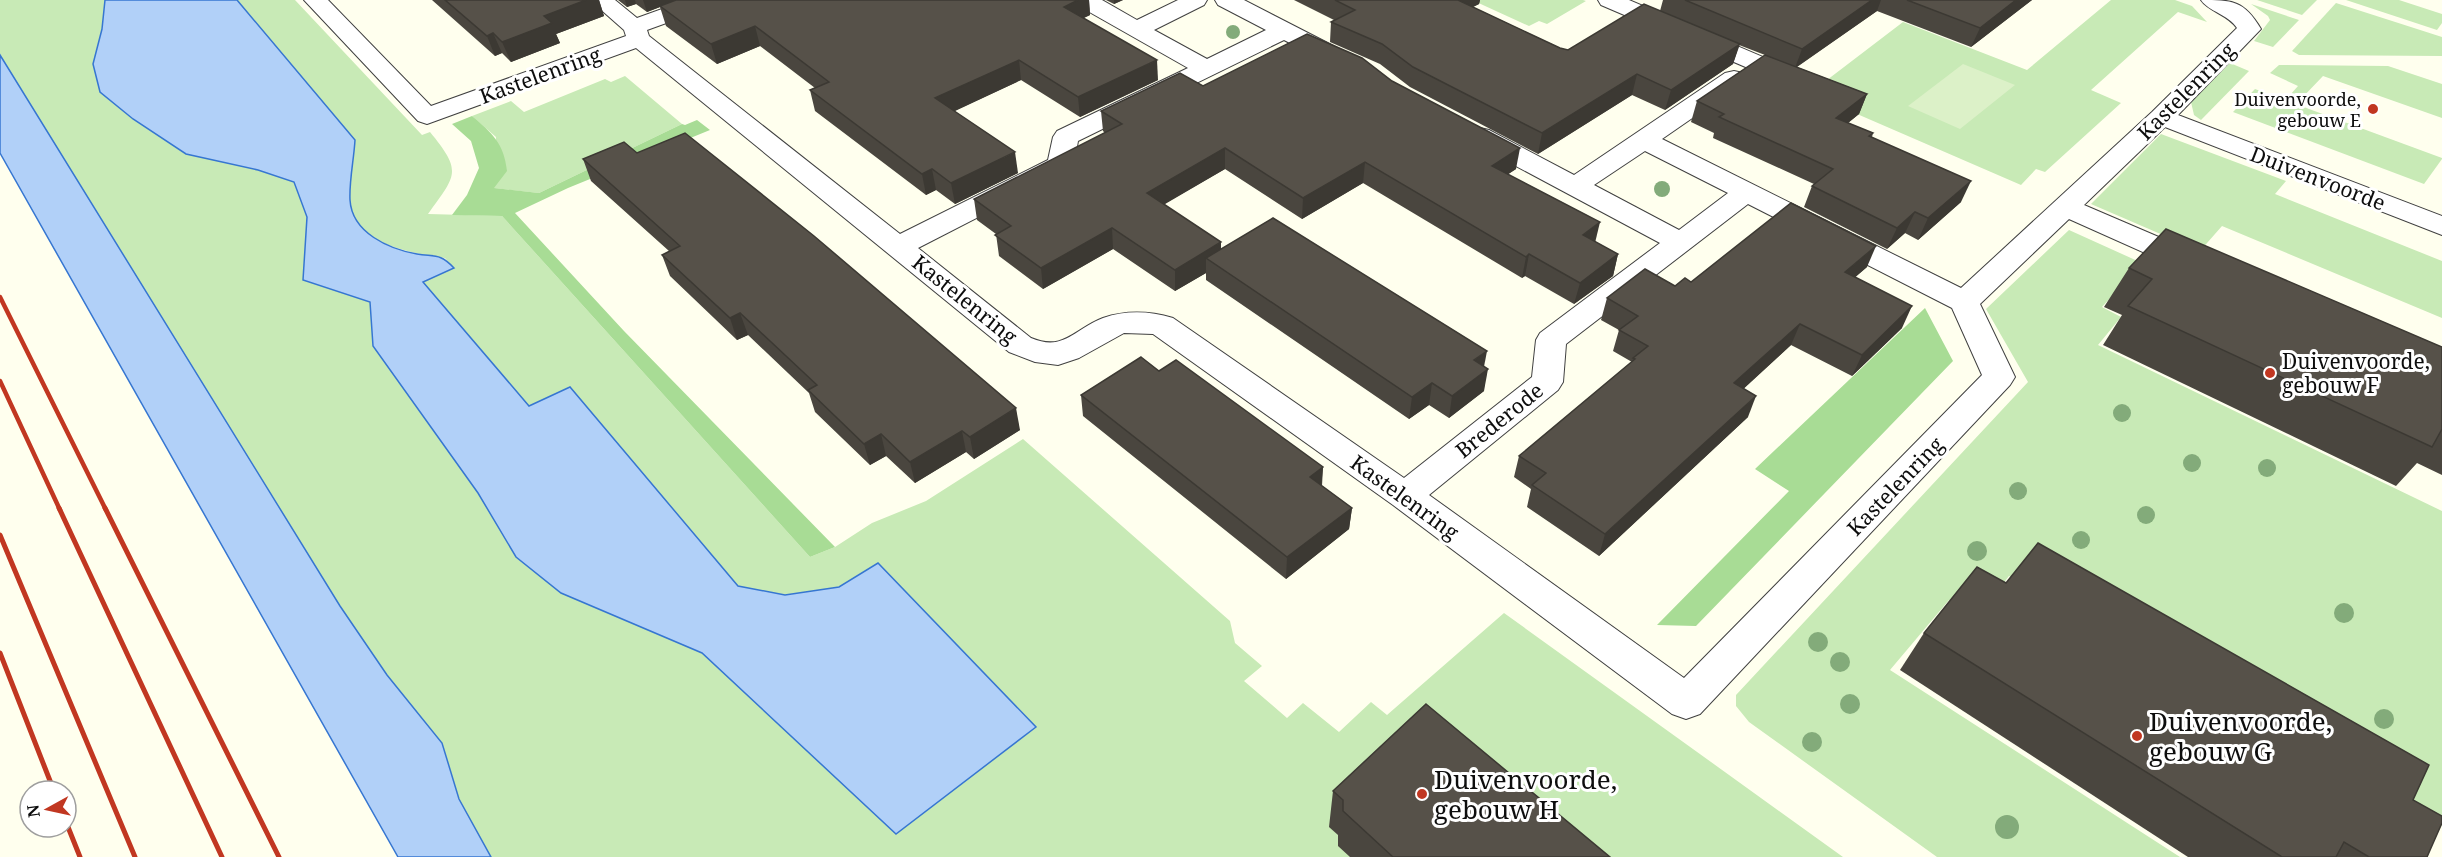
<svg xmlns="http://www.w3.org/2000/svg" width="2442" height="857" viewBox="0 0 2442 857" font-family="'Noto Serif',serif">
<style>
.green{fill:#c8eab6}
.forest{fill:#a8dc95}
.pitch{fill:#dcf1c8}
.water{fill:#b1d0f8;stroke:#3676d1;stroke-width:1.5}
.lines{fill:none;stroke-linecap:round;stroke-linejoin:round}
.minor-casing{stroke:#404040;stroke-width:2}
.minor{fill:#fff;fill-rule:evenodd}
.rail-far1{stroke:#c13721;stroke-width:4.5}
.rail{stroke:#c13721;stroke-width:5}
.tree{fill:#83ab7a}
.wall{fill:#4a463f}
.shaded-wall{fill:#3c3933}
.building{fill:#565149;stroke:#3c3933;stroke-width:1.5}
.poi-dot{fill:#c13721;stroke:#fff;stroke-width:2}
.labels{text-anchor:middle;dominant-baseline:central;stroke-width:6;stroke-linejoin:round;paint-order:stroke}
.far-poi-label{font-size:18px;fill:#0d0d0d;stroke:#fff;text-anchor:end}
.street-label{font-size:21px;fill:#0d0d0d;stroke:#fff}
.poi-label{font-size:21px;fill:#0d0d0d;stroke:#fff;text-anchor:start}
.near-poi-label{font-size:26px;fill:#0d0d0d;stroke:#fff;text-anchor:start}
</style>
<rect width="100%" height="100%" fill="#ffe"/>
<!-- green -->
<g class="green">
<path d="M0 0H105L102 29 93 64 258 170 294 182 307 217 303 280 370 302 373 346 478 493 516 557 561 593 702 653 896 834 1036 727 878 563 839 587 785 595 738 586 570 387 529 407 423 282 453 268 445 258C410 253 353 244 350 200 349 181 354 159 355 140L237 0H295L422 135 430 132C463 172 456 175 428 214L502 216 810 557 835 547 872 523 926 501 1023 439 1230 621 1235 643 1262 666 1244 681 1287 718 1303 703 1339 732 1371 702 1387 715 1504 613 1843 857H491L459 799 442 743 387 675 340 606 0 55Z"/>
<polygon points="1472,0 1583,0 1586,1 1547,24 1539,21 1529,26"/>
<polygon points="2111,0 2175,0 2192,6 2207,22 2178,12 2091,90 2121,103 2045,172 2036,169 2021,185 1834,104 1827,80 1903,22 2027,70"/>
<polygon points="2257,0 2317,0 2302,15"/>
<polygon points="2346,0 2399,0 2442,14 2442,23 2437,30"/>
<polygon points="2336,3 2442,37 2442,56 2299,55 2292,51"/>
<polygon points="2251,4 2299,20 2273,47 2254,41 2270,20 2268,16"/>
<polygon points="2230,63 2249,71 2201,120 2194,115 2191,102"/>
<polygon points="2279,65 2388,66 2442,84 2442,118 2323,76 2301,99 2290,95 2298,86 2270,73"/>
<polygon points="625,76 682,124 539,193 493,188 496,137 472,116 511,101 524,112 605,79 611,82"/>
<polygon points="2255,89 2442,158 2442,159 2424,184 2233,112"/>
<polygon points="2161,134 2286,181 2275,194 2442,261 2442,318 2222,226 2200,251 2091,204"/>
<polygon points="2069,230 2142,263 2102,307 2121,317 2098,345 2442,511 2442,826 2009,576 1978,616 1949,600 1890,670 2180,857 1937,857 1749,722 1736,706 1736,695 2028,382 1986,309"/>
</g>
<!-- forest -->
<g class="forest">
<path d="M472 116C492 133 504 143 507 171L494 188 539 193 682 124 685 125 697 120 710 130 568 188 515 213 624 331 835 547 810 557 502 216 452 215 467 195 479 168 471 141 452 124Z"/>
<polygon points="1925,308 1953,361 1696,626 1657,625 1789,491 1755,469"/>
</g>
<!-- pitch -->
<polygon class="pitch" points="1963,64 2015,85 1960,129 1908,106"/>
<!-- water -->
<g class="water">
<path d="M105 0H237L355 140C354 159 349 181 350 200 352 233 389 249 417 254 435 257 440 253 454 268L423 282 529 406 570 387 738 586 785 595 839 587 878 563 1036 727 896 834 702 653 561 593 516 557 478 493 373 346 370 302 303 280 307 217 294 182 258 170 186 154 133 119 100 92 93 64 102 29Z"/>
<polygon points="0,55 340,606 387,675 442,743 459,799 491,857 398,857 0,153"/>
</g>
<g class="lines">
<defs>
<g id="minor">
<path d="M304 0H328L431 106 626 36 624 30 590 0H615L637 18 687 0H719L716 5 647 30 649 36 900 234 1048 160 1053 137 1057 131 1188 68 1077 5 1074 0H1102L1137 20 1178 0H1207L1204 5 1154 30 1207 59 1266 30 1218 5 1215 0H1244L1347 53 1350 58 1347 63C1326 68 1302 49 1284 40L1078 141 1074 164 1070 170 918 248 1031 338C1064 352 1074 329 1103 318 1127 310 1149 311 1173 318L1404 478 1532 377 1536 340 1540 333 1660 243 1471 142 1467 136 1471 130 1480 128 1489 130 1574 175 1725 73 1734 71 1743 73 1746 78 1743 83 1662 139 1961 288 2152 112 2237 28C2228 14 2209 12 2201 0 2232 0 2244 0 2261 29L2178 115 2442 216V235L2165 127 2084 205 2203 256 2208 263 2203 270 2193 272 2183 270 2069 219 1980 304 2015 377 2010 385 1700 714 1686 719 1672 714 1393 505 1153 334 1124 333 1079 358 1058 365 1035 362 1009 352 636 48 427 124 418 121ZM1645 151 1728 193 1679 230 1594 185ZM1748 204 1952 308 1982 375 1684 678 1429 495 1558 390 1563 382 1566 344Z"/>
<polygon points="1598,0 1629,0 1803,74 1806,79 1803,84 1794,86 1785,84 1601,5"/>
</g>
</defs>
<!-- minor casing -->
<use href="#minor" class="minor-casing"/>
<!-- minor -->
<use href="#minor" class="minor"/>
<!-- rail-far1 -->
<g class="rail-far1">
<polyline points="0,297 106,510"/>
<polyline points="0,381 60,510"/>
</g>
<!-- rail -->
<g class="rail">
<polyline points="59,508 222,857"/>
<polyline points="105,508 279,857"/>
<polyline points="0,535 135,857"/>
<polyline points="0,653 54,791"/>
<polyline points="66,822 80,857"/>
</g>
</g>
<!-- trees -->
<g class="tree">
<circle cx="1233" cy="32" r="7"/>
<circle cx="1662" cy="189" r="8"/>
<circle cx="2122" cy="413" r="9"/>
<circle cx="2192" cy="463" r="9"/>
<circle cx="2267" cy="468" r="9"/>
<circle cx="2018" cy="491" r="9"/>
<circle cx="2146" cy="515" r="9"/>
<circle cx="2081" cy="540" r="9"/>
<circle cx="1977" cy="551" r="10"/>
<circle cx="2344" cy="613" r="10"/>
<circle cx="1818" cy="642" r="10"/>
<circle cx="1840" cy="662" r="10"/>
<circle cx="1850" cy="704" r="10"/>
<circle cx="2384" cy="719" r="10"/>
<circle cx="1812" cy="742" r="10"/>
<circle cx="2007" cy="827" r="12"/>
</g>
<!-- wall -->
<g class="wall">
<polygon points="432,0 599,0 604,16 556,34 560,43 511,62 502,53 495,56"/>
<polygon points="618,0 1089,0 1090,15 1084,18 1158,80 1080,117 1021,80 954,111 1018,173 955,204 936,190 926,195 815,111 810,90 815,88 760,46 717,64 666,26 660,7 647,12 636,4 627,7"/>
<polygon points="1106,0 1123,0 1114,4"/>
<polygon points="1294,0 1480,0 1479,4 1473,7 1560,48 1568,50 1660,11 1663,0 2032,0 1971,47 1877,11 1797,67 1867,94 1859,114 1848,123 1873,133 1872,137 1961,202 1918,240 1905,233 1887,249 1804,207 1812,186 1814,184 1713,138 1714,133 1691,122 1697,101 1765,55 1739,45 1733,64 1665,110 1632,95 1538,154 1410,87 1380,64 1330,42 1331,22 1334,20"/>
<polygon points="1392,81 1516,169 1508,174 1595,242 1618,254 1613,276 1574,304 1525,276 1522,278 1363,183 1302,219 1225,169 1164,204 1221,249 1484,366 1484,391 1449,418 1429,405 1409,419 1206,280 1206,273 1175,291 1113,249 1043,289 999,256 996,234 977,220 974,199 1105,133 1103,131 1101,111 1203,86"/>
<polygon points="637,153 1020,430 974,459 966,452 915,483 886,456 870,465 815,412 809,393 748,335 737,340 670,276 662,255 669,251 591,181 583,159"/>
<polygon points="1867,267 1855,277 1902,328 1852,376 1791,345 1744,388 1748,417 1599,556 1527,507 1531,489 1514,477 1519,456 1632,362 1613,351 1619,330 1601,320 1607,298 1675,286 1691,282"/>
<polygon points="2129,268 2442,347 2442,475 2417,463 2396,486 2103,345 2122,315 2104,307"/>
<polygon points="1159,371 1323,467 1322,486 1352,508 1349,529 1286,579 1083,416 1081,395"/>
<polygon points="2006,583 2413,800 2427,857 2188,857 1900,670 1924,633"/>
<polygon points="1333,791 1610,857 1350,857 1338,846 1338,835 1329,827"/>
</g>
<!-- shaded-wall -->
<g class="shaded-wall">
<polygon points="586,0 599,0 604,16 556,34 560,43 511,62 502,42 544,16"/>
<polygon points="625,0 635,0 636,4 627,7"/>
<polygon points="643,0 680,0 660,6 660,7 647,12"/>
<polygon points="1078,0 1089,0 1090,15 1065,26 1064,7"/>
<polygon points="1114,0 1123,0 1114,4"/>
<polygon points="1453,0 1480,0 1479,4 1450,18"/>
<polygon points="1872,0 1881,0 1877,11 1795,68 1802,49"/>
<polygon points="2016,0 2032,0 1971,47 1980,28"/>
<polygon points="755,26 760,46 717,64 711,44"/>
<polygon points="493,33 502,53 495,56 487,36"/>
<polygon points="1740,44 1733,64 1665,110 1671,90"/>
<polygon points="1019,60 1021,80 938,119 935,98"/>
<polygon points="1157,60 1158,80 1080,117 1078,97"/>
<polygon points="1637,74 1632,95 1538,154 1542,133"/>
<polygon points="1867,94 1859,114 1828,139 1836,118"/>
<polygon points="1225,148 1225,169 1148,214 1147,193"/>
<polygon points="1520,148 1516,169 1489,187 1492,166"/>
<polygon points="1015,152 1018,173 955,204 951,183"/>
<polygon points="1365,162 1363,183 1302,219 1303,198"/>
<polygon points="932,169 936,190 926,195 922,174"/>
<polygon points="1971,181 1961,202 1918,240 1928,218"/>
<polygon points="1915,212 1905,233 1887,249 1897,228"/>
<polygon points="1600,222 1595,243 1583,235"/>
<polygon points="1112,228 1113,249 1043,289 1041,268"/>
<polygon points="1221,242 1221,263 1206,258 1206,273 1175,291 1175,270"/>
<polygon points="1876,246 1867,267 1836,294 1845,272"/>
<polygon points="1529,254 1525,276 1522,278 1526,257"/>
<polygon points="1618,254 1613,276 1574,304 1580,283"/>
<polygon points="1912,306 1902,328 1852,376 1862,355"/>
<polygon points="740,313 748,335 737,340 730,318"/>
<polygon points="1800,324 1791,345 1726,405 1734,383"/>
<polygon points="1487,351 1483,372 1474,360"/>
<polygon points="1488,369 1484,391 1449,418 1452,396"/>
<polygon points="1432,383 1429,405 1409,419 1412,397"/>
<polygon points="1756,396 1748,417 1599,556 1605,534"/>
<polygon points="1016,408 1020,430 974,459 970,437"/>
<polygon points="962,431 966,452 915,483 910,462"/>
<polygon points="881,434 886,456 870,465 864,444"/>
<polygon points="1323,467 1321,488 1310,477"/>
<polygon points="1352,508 1349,529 1286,579 1287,557"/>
</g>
<!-- building -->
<g class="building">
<polygon points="445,0 586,0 544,16 552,23 502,42 493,33 487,36"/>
<polygon points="676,0 1078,0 1064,7 1157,60 1078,97 1019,60 935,98 1015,152 951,183 932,169 922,174 810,90 829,82 755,26 711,44 660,6"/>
<polygon points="1335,0 1458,0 1560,48 1568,50 1644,4 1740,44 1671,90 1637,74 1542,133 1413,67 1382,44 1331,22 1355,10"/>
<polygon points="1685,0 1872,0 1802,49"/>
<polygon points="1907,0 2016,0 1980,28"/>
<polygon points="1307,34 1362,58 1392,81 1520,148 1492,166 1600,222 1583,235 1618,254 1580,283 1529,254 1526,257 1365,162 1303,198 1225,148 1147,193 1221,242 1175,270 1112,228 1041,268 995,235 1011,226 974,199 1122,124 1101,111 1180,73 1203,86"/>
<polygon points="1765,55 1867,94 1836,118 1873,133 1869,136 1971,181 1928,218 1915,212 1897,228 1812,186 1833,169 1719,117 1724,114 1697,101"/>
<polygon points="685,133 814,236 1016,408 970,437 962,431 910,462 881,434 864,444 808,390 817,385 740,313 730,318 662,255 680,246 583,159 624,142 637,153"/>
<polygon points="1791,203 1876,246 1845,272 1912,306 1862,355 1800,324 1734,383 1756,396 1605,534 1532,485 1546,473 1519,456 1635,359 1633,358 1648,346 1619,330 1638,316 1607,298 1645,269 1675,286 1685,278 1691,282"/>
<polygon points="1273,218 1487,351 1474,360 1488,369 1452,396 1432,383 1412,397 1206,258"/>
<polygon points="2166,229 2442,347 2442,429 2432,447 2128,306 2152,279 2129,268"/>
<polygon points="1141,357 1159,371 1176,360 1323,467 1310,477 1352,508 1287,557 1081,395"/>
<polygon points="2038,543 2429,765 2413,800 2442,816 2442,823 2427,857 2369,857 2344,842 2336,857 2282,857 1924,633 1977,567 2006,583"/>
<polygon points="1426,704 1610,857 1393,857 1343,811 1343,800 1333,791"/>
</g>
<!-- markers -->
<g class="poi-dot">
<circle cx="2373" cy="109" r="6"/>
<circle cx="2270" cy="373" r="6"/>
<circle cx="2137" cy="736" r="6"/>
<circle cx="1422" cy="794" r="6"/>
</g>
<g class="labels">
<!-- far-poi labels -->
<g class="far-poi-label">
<text x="2361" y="99">Duivenvoorde,<tspan x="2361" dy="21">gebouw E</tspan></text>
</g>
<!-- street labels -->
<g class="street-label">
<text transform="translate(540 75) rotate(-20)">Kastelenring</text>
<text transform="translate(2186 91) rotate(-45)">Kastelenring</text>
<text transform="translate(2318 178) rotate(21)">Duivenvoorde</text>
<text transform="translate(965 299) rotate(39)">Kastelenring</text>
<text transform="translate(1499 420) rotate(-39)">Brederode</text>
<text transform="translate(1895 486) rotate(-46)">Kastelenring</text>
<text transform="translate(1405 497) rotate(36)">Kastelenring</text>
</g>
<!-- poi labels -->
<g class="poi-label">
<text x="2282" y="361">Duivenvoorde,<tspan x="2282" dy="24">gebouw F</tspan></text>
</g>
<!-- near-poi labels -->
<g class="near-poi-label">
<text x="2149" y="721">Duivenvoorde,<tspan x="2149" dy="30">gebouw G</tspan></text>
<text x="1434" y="779">Duivenvoorde,<tspan x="1434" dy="30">gebouw H</tspan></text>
</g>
</g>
<!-- north arrow -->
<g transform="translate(48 809) rotate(262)"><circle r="28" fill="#ffffff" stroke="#9e9e9e" stroke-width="1.5"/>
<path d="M0-4.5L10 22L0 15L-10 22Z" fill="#c13721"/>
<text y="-9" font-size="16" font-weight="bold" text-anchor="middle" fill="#0d0d0d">N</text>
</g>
</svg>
